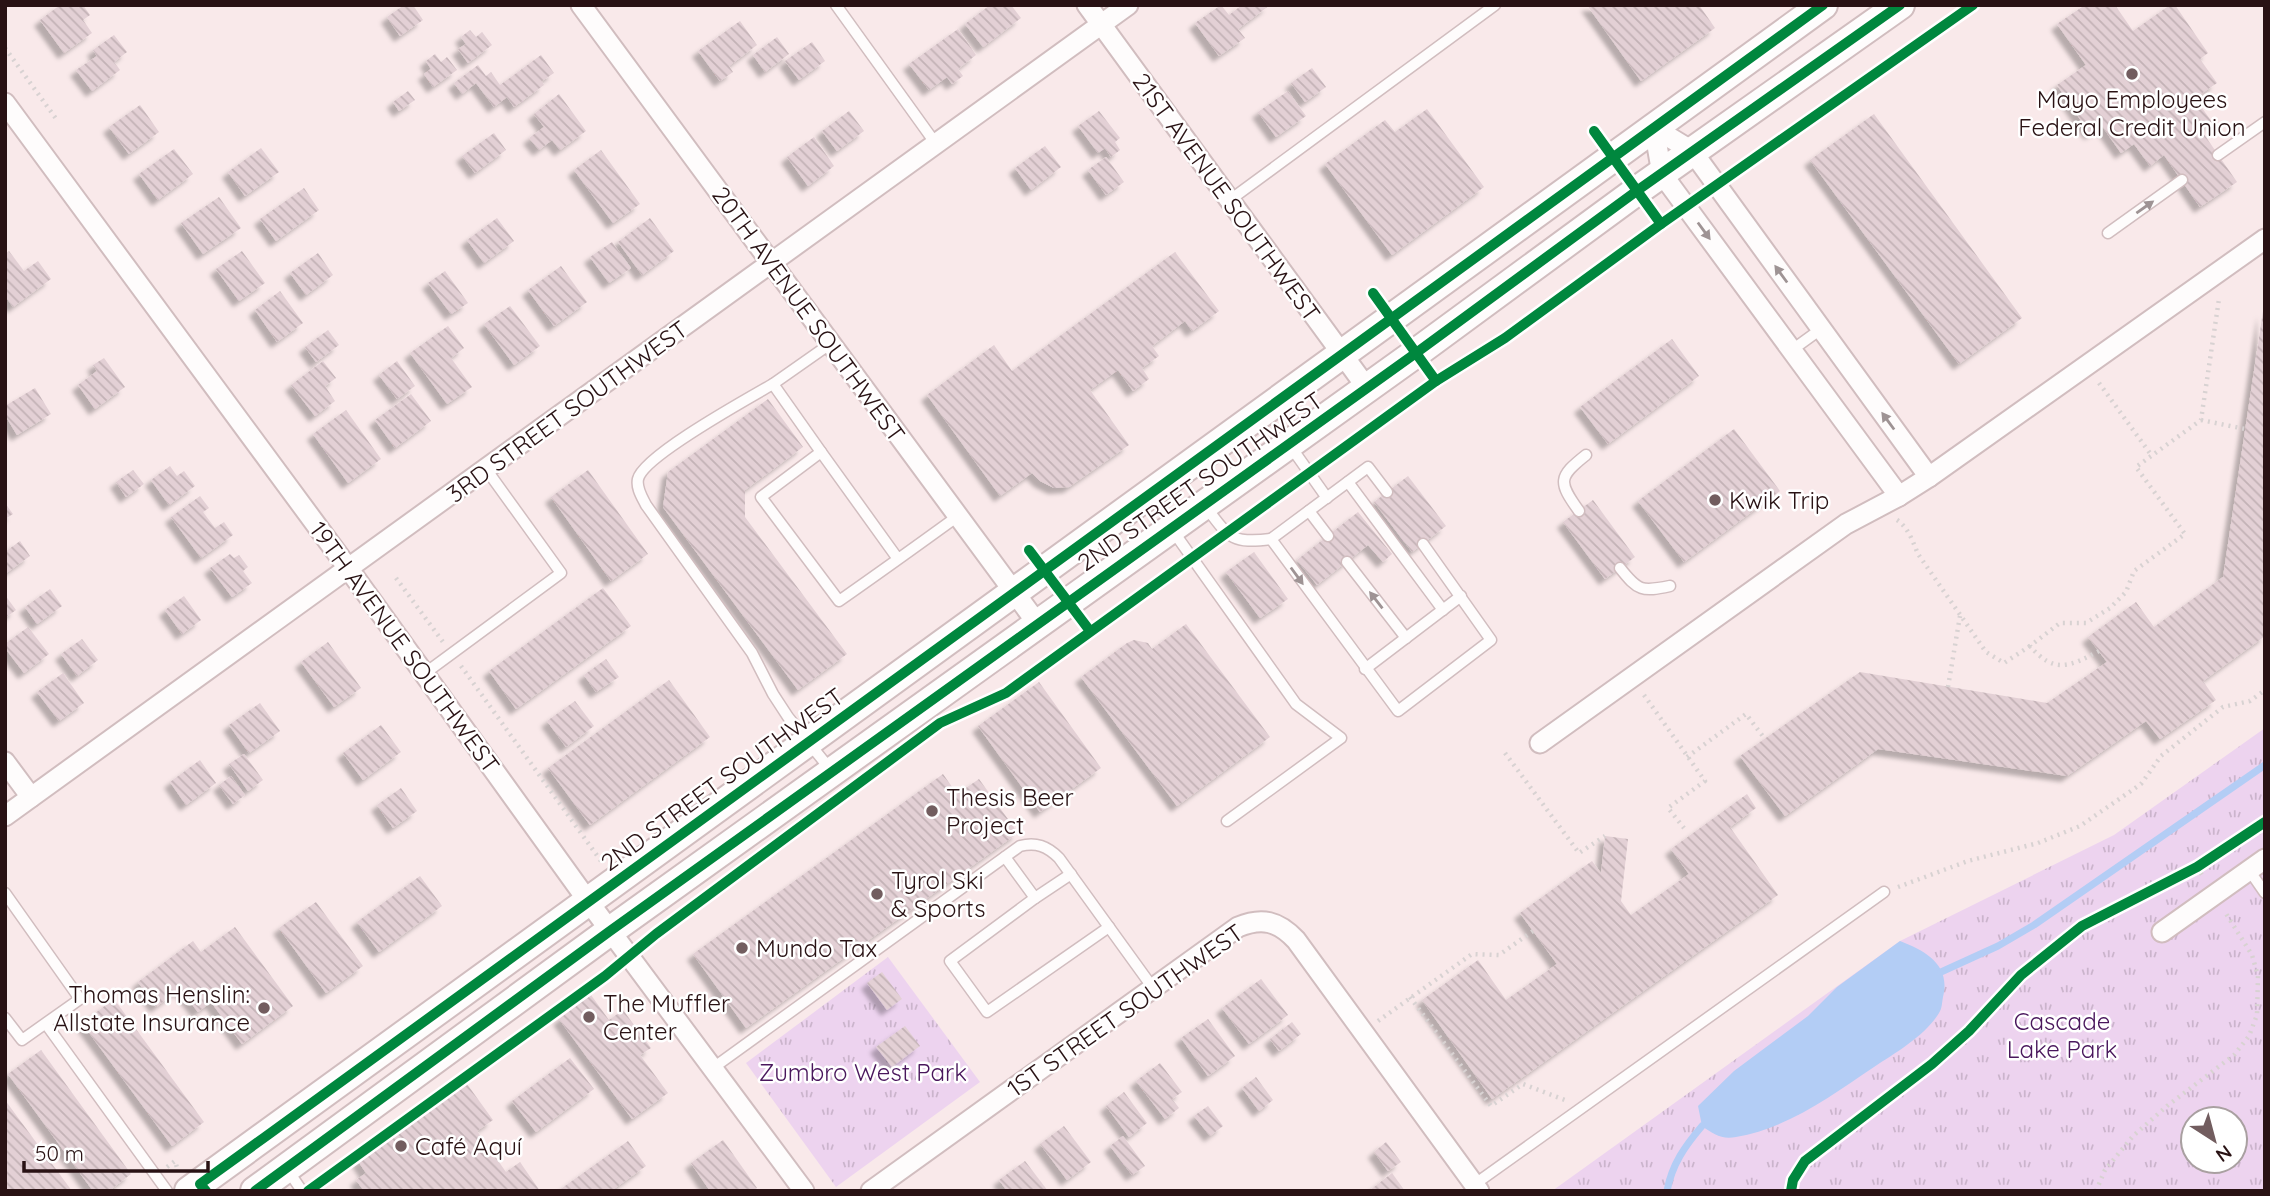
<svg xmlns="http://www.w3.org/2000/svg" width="2270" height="1196" viewBox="0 0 2270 1196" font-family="Quicksand,sans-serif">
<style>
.park{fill:url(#park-tufts);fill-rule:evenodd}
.water{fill:#b3cdf5}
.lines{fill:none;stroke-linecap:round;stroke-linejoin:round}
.stream{stroke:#b3cdf5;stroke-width:7}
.building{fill:url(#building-back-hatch);filter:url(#shadow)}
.service-casing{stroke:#d1bdbf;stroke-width:13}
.minor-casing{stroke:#d1bdbf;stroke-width:23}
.secondary-casing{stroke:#d1bdbf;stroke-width:32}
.path{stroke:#d8d2d2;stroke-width:4.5;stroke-dasharray:2 5;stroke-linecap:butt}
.service{stroke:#fefcfc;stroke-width:10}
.minor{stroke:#fefcfc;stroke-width:19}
.secondary{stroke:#fefcfc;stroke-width:28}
.cycleway-casing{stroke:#fff;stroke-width:15}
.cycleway{stroke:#00873e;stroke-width:10}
.oneway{fill:#9e9394}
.poi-dot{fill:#725d5f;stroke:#fff;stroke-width:2.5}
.labels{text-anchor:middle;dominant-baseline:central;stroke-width:5;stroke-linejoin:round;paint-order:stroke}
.poi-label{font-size:24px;fill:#291214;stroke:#fff;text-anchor:start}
.street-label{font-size:24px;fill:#291214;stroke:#fff}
.park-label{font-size:24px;fill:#49165c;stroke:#fff}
</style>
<defs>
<pattern id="park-tufts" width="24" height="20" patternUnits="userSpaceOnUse" patternTransform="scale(1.75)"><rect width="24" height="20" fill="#edd3ef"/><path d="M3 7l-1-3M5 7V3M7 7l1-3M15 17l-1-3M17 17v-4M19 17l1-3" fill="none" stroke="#cbb4cc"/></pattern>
<pattern id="building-back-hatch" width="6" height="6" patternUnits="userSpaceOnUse" patternTransform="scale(1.75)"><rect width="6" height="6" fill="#e3d0d5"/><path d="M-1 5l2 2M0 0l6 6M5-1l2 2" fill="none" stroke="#c3b2b6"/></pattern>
<filter id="shadow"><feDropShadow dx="-6" dy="6" stdDeviation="2" flood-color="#0004"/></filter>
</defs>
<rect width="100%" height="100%" fill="#f9e9ea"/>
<!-- park -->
<g class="park">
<path d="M2265 728V1191H1552L1900 941 2114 835ZM2193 1119H2235V1161H2193Z"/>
<polygon points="888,957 980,1082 836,1187 746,1063"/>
</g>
<!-- water -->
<path class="water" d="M1900 941C1926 951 1951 965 1943 997 1942 1002 1942 1009 1939 1013 1925 1036 1895 1053 1874 1067 1831 1096 1788 1128 1736 1137 1722 1140 1713 1134 1702 1126L1698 1106 1734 1071 1808 1016 1837 987Z"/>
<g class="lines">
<!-- stream -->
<g class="stream">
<polyline points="1941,972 1998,946 2034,925 2265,765"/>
<path d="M1667 1191C1672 1164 1685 1146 1702 1126"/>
</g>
</g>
<!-- building -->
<g class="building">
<polygon points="60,5 72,5 74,7 83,5 90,15 83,20 92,33 64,53 40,20"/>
<polygon points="404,5 413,5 423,20 400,36 387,17"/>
<polygon points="990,5 1011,5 1021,18 983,47 965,24"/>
<polygon points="1221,5 1229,15 1242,5 1270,5 1238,29 1245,38 1219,56 1195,23"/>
<polygon points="1587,5 1699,5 1715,28 1641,81"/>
<polygon points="2085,5 2115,5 2133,31 2170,5 2175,5 2208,53 2200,59 2217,83 2195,98 2212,122 2201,130 2237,182 2200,207 2164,155 2150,166 2134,144 2121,153 2102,126 2090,134 2057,85 2086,65 2057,24"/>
<polygon points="740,21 757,45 729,66 733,72 720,81 698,51"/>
<polygon points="958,29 976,55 958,69 963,76 952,84 947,77 929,90 909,64"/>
<polygon points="470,30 476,37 482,32 492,45 468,63 458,49 466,44 461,37"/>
<polygon points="114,35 127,52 114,62 120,70 92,91 76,70 97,56 93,50"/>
<polygon points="777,37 789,54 765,72 753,55"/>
<polygon points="812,42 825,61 799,80 785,61"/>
<polygon points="435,54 441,62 447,57 457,70 433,87 424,74 431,69 426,61"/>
<polygon points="541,55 554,73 542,81 544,85 514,107 507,97 494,107 476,83 462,94 454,83 478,65 486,76 491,72 500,85"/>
<polygon points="1312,68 1326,87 1305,102 1291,83"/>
<polygon points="408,91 415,100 399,111 393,102"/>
<polygon points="1288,91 1306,116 1276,137 1258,112"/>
<polygon points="559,94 586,131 560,150 552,140 539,150 529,138 544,127 534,114"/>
<polygon points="140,105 159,132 129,154 109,127"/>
<polygon points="1427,109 1484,187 1392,255 1325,164 1385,120 1395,132"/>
<polygon points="849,111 864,131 837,151 822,131"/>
<polygon points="1099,111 1120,138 1115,142 1120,150 1111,157 1105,148 1098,153 1078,126"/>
<polygon points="1874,114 2022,318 1959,364 1810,160"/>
<polygon points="494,133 506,150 475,173 462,156"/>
<polygon points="814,137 834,166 808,186 787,157"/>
<polygon points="1045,146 1061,167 1031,190 1015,168"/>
<polygon points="261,148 279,172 245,196 228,172"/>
<polygon points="174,149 193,174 158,200 139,174"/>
<polygon points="601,150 640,204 613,223 574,170"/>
<polygon points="1106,157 1124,182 1106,195 1088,170"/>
<polygon points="304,188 319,210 276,241 260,219"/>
<polygon points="219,197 241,228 203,254 181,223"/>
<polygon points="497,218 514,241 484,263 467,240"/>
<polygon points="650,218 674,251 642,275 618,242"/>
<polygon points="612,242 631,268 609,283 590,257"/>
<polygon points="9,251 24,271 38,261 51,279 13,307 5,296 5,254"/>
<polygon points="242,251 265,283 239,301 216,269"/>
<polygon points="1175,252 1219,311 1192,331 1185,321 1152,346 1159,356 1142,368 1149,379 1133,391 1118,370 1090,390 1129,445 1069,487 1054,488 1040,481 1032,473 1000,496 927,395 994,345 1012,371"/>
<polygon points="318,253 333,275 306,295 290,273"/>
<polygon points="561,266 587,302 554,326 528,290"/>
<polygon points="445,271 468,303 451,314 428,283"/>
<polygon points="280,291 303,323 277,342 255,310"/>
<polygon points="510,306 540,346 514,365 484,324"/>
<polygon points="2263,311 2265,636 2203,681 2216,700 2160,739 2146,721 2067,776 1878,749 1785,816 1740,756 1860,672 2047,703 2107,662 2088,637 2136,602 2154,627 2223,577"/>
<polygon points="448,326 464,348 451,358 472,387 447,404 410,353"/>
<polygon points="328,330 339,345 316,362 305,347"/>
<polygon points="1672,339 1699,376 1608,444 1580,407"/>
<polygon points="104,358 125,387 95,409 78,385 97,371 93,365"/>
<polygon points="323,361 336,378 325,386 335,401 315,416 291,385"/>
<polygon points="397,361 415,386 397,399 379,375"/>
<polygon points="35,388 51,414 17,435 5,415 5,406"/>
<polygon points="411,394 431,421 395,448 375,420"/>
<polygon points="768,399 803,447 745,490 745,517 847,654 798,690 663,507 668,472"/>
<polygon points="346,410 381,459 348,483 313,434"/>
<polygon points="1734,429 1780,491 1684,562 1638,501"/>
<polygon points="170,466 177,476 184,471 195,486 169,505 151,480"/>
<polygon points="133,470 144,484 126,497 116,482"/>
<polygon points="588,470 648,554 611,581 551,497"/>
<polygon points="1408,476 1446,526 1412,552 1374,502"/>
<polygon points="200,496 209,508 203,512 215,528 224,522 233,535 201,558 171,517"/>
<polygon points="1593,500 1635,557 1605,579 1563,522"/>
<polygon points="5,503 13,514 5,519"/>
<polygon points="1358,512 1392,554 1383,562 1368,545 1317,585 1297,560"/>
<polygon points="20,541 30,556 5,574 5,552"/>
<polygon points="1254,552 1288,599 1260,618 1226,572"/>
<polygon points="230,554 234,558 239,555 248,567 243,571 252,583 232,597 210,568"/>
<polygon points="603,588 631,626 516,709 489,671"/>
<polygon points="50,589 62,606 37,624 25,607"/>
<polygon points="5,595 16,610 5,618"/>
<polygon points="184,596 201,620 182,634 165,610"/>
<polygon points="1186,624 1270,737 1177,806 1081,677 1127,643 1134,640 1148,643 1152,649"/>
<polygon points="28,627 49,654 24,673 5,648 5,644"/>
<polygon points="82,639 98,660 77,676 61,654"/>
<polygon points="328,642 361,688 334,707 301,662"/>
<polygon points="606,659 619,677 596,692 584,675"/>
<polygon points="63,673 84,703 59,721 37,692"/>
<polygon points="669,680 710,737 590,825 548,768"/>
<polygon points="1039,682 1101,768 1040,812 978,726"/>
<polygon points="575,701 594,726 566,747 547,721"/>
<polygon points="260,703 280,731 249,753 229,725"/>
<polygon points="381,725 401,752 363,780 343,753"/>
<polygon points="244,754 263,780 248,791 229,764"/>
<polygon points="200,760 216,783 186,805 170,782"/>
<polygon points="943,774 957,794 979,779 1018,833 746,1028 693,954"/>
<polygon points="231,776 245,795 233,804 219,785"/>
<polygon points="401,788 417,811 393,828 377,805"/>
<polygon points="1747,794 1756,808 1730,827 1778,895 1492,1099 1422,1000 1478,960 1506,1000 1557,964 1520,913 1592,861 1601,873 1605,836 1628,839 1621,901 1631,915 1689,874 1671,849"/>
<polygon points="420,876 442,906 379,952 357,922"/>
<polygon points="316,902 363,966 326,993 279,928"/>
<polygon points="235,927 293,1006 242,1044 211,1002 198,1012 180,989 156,1007 138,982 193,941 201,952"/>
<polygon points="882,972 902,999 887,1010 867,983"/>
<polygon points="1261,979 1288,1015 1249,1044 1222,1008"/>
<polygon points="591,995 609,1020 623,1010 651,1048 640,1055 668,1093 632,1119 559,1019"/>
<polygon points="114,999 204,1122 172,1146 82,1023"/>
<polygon points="1208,1019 1235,1056 1208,1076 1181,1038"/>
<polygon points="1292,1022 1301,1034 1279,1051 1270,1039"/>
<polygon points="905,1026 920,1046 892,1067 876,1047"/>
<polygon points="41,1050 131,1174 109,1191 93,1191 8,1074"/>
<polygon points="570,1058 594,1089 536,1132 512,1101"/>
<polygon points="1160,1063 1182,1092 1172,1099 1179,1108 1165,1119 1136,1081"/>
<polygon points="1256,1077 1273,1100 1259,1111 1242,1088"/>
<polygon points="467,1084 493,1120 477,1131 506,1172 520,1162 540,1191 364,1191 356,1180 366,1173 358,1161"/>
<polygon points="1124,1092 1147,1123 1129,1137 1106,1106"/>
<polygon points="5,1100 72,1191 5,1191"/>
<polygon points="1208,1106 1223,1126 1210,1136 1194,1116"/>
<polygon points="1064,1126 1091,1162 1067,1180 1040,1144"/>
<polygon points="1123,1136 1145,1166 1132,1175 1110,1146"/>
<polygon points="723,1140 757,1188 753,1191 710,1191 691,1163"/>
<polygon points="628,1141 646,1166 611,1191 558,1191"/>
<polygon points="1386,1142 1401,1162 1388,1171 1374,1152"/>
<polygon points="1025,1161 1048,1191 1007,1191 999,1180"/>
<polygon points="1392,1173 1405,1191 1369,1191"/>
</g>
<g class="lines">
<defs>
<g id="service">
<polyline points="836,5 936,144"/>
<polyline points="2218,155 2265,122"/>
<polyline points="1230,200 1495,5"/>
<polyline points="2108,233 2182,180"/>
<polyline points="1792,350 1821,329"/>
<path d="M773 384C749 398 643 456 638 479 636 488 642 497 646 505L752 653 773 694 788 717 830 769"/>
<polyline points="1291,447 1327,498"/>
<polyline points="821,452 773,384 830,344"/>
<polyline points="1348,482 1443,610"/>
<polyline points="1387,492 1368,467 1271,539 1398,711 1491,640 1423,544"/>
<path d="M1206 507C1229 538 1232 544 1271 539"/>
<polyline points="1309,511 1328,536"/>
<path d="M1579 511C1558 482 1558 477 1586 455"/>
<polyline points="1173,531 1296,704 1341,738 1227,821"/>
<path d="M898 559 821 452 761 497 839 601C879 573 918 545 958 516"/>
<polyline points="1347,562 1406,638"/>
<path d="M1620 568C1638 591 1642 592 1670 586"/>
<polyline points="1365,669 1461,596"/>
<polyline points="424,674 561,573 486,469"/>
<polyline points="1005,857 1035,898 950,961 987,1012 1109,927"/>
<polyline points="2249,870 2265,893"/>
<polyline points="5,893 80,999 22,1040 5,1018"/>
<polyline points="1035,898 1071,874"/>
<polyline points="46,1024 167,1191"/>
<path d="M713 1068 1020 846C1036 842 1047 846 1059 858L1153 988"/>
<polyline points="287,1169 302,1191"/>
<polyline points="1475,1184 1884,892"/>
</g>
<g id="minor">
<polyline points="581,5 1037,623"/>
<polyline points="1087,5 1367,388"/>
<polyline points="5,103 348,568 588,901 804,1191"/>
<polyline points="1654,128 1692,151 1929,477"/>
<polyline points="1654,128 1662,174 1899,496"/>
<polyline points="1540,743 1846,524 1899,496 1929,477 2265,239"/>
<polyline points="5,762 31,797"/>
<polyline points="5,816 1128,5"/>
<polyline points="2162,932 2265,859"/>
<path d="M871 1191 1238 927C1262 917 1278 921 1296 940L1479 1191"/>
</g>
<g id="secondary">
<polyline points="189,1191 1823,5"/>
<polyline points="255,1191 610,931 1416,353 1638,190 1900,5"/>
</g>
</defs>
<!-- service casing -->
<use href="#service" class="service-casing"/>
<!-- minor casing -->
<use href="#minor" class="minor-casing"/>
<!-- secondary casing -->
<use href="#secondary" class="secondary-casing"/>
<!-- path -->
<g class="path">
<polyline points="5,48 57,120"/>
<polyline points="2099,383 2152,456"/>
<polyline points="2201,420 2245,429"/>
<path d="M1897 520C1908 527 1913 542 1918 554L1986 652 2004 663 2030 646"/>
<polyline points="396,578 443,642"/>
<path d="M2099 651C2069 667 2054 674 2030 646L2060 623H2086L2110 608 2126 592 2134 571 2185 534 2136 467 2201 420 2219 299"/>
<polyline points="461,666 601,861"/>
<polyline points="1948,687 1960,616"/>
<polyline points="1644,695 1705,781 1668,808 1684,828"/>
<polyline points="1505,753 1579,853 1605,836"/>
<polyline points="1687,757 1746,714 1765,739"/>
<polyline points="2197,867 2204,878"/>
<polyline points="1898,887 1968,861 2038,843 2080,826 2141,784 2161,756 2223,707 2250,701 2265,690"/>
<polyline points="1410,997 1491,1106 1523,1084 1565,1100"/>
<polyline points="1378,1021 1472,954 1499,955 1533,931"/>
<polyline points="167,1167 175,1161 178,1171"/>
<polyline points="2096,1191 2105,1170 2133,1136 2167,1106 2234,1055 2249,1036 2257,1015 2258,976 2252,955 2225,912"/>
</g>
<!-- service -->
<use href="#service" class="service"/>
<!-- minor -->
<use href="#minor" class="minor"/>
<!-- secondary -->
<use href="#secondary" class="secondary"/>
<defs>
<g id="cycleway">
<polyline points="1594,131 1661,224"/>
<polyline points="1373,293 1436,381"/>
<polyline points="1029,550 1090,631"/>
<polyline points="206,1191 200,1184 265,1137 1823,5"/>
<polyline points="255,1191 610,931 1416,353 1638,190 1900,5"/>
<polyline points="308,1191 605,976 656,934 940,723 1006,693 1436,381 1505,338 1661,224 1973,5"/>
<polyline points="1791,1191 1793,1180 1805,1161 1932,1064 1969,1031 2021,975 2082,926 2197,867 2265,822"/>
</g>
</defs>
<!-- cycleway casing -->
<use href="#cycleway" class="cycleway-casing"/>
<!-- cycleway -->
<use href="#cycleway" class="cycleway"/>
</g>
<!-- one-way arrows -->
<defs><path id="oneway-solid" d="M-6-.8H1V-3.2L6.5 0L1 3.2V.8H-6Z" transform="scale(1.75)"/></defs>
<g class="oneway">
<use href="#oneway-solid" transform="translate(2145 207) rotate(-35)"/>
<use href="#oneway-solid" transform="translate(1704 231) rotate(54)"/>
<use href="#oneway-solid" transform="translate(1781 274) rotate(-126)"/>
<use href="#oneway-solid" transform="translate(1888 421) rotate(-126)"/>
<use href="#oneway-solid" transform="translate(1297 576) rotate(54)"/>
<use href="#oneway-solid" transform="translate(1376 600) rotate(-128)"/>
</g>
<!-- markers -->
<g class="poi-dot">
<circle cx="2132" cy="74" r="7"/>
<circle cx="1715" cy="500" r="7"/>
<circle cx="932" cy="811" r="7"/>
<circle cx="877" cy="894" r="7"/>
<circle cx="742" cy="948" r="7"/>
<circle cx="264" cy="1008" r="7"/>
<circle cx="589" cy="1017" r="7"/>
<circle cx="401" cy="1146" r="7"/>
</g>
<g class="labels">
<!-- poi labels -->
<g class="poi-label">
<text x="2132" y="99" text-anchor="middle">Mayo Employees<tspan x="2132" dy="28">Federal Credit Union</tspan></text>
<text x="1729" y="500">Kwik Trip</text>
<text x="946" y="797">Thesis Beer<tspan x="946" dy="28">Project</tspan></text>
<text x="891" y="880">Tyrol Ski<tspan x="891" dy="28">&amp; Sports</tspan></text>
<text x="756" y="948">Mundo Tax</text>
<text x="250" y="994" text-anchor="end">Thomas Henslin:<tspan x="250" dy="28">Allstate Insurance</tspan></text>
<text x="603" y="1003">The Muffler<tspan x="603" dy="28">Center</tspan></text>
<text x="415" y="1146">Café Aquí</text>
</g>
<!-- street labels -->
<g class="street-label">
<text transform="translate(1227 197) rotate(54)">21ST AVENUE SOUTHWEST</text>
<text transform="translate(809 314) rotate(54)">20TH AVENUE SOUTHWEST</text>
<text transform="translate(567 411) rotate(-36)">3RD STREET SOUTHWEST</text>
<text transform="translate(1200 481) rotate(-35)">2ND STREET SOUTHWEST</text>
<text transform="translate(405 647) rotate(54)">19TH AVENUE SOUTHWEST</text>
<text transform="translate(722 779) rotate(-36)">2ND STREET SOUTHWEST</text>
<text transform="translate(1125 1010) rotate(-35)">1ST STREET SOUTHWEST</text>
</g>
<!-- park labels -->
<g class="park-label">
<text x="2062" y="1021">Cascade<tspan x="2062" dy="28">Lake Park</tspan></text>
<text x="863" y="1072">Zumbro West Park</text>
</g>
</g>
<!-- border -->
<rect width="2270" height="1196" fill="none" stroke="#291214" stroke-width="14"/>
<!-- north arrow -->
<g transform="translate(2214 1140) rotate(144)"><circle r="33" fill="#ffffff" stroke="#a9a0a1" stroke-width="2"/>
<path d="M0-5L12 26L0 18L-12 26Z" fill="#725d5f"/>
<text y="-10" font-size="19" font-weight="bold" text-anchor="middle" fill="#291214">N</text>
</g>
<!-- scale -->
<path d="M24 1161v10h184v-10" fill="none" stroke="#291214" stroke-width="3.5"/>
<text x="35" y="1161" font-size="21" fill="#291214" stroke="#ffffff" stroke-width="5" paint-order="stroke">50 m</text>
</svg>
